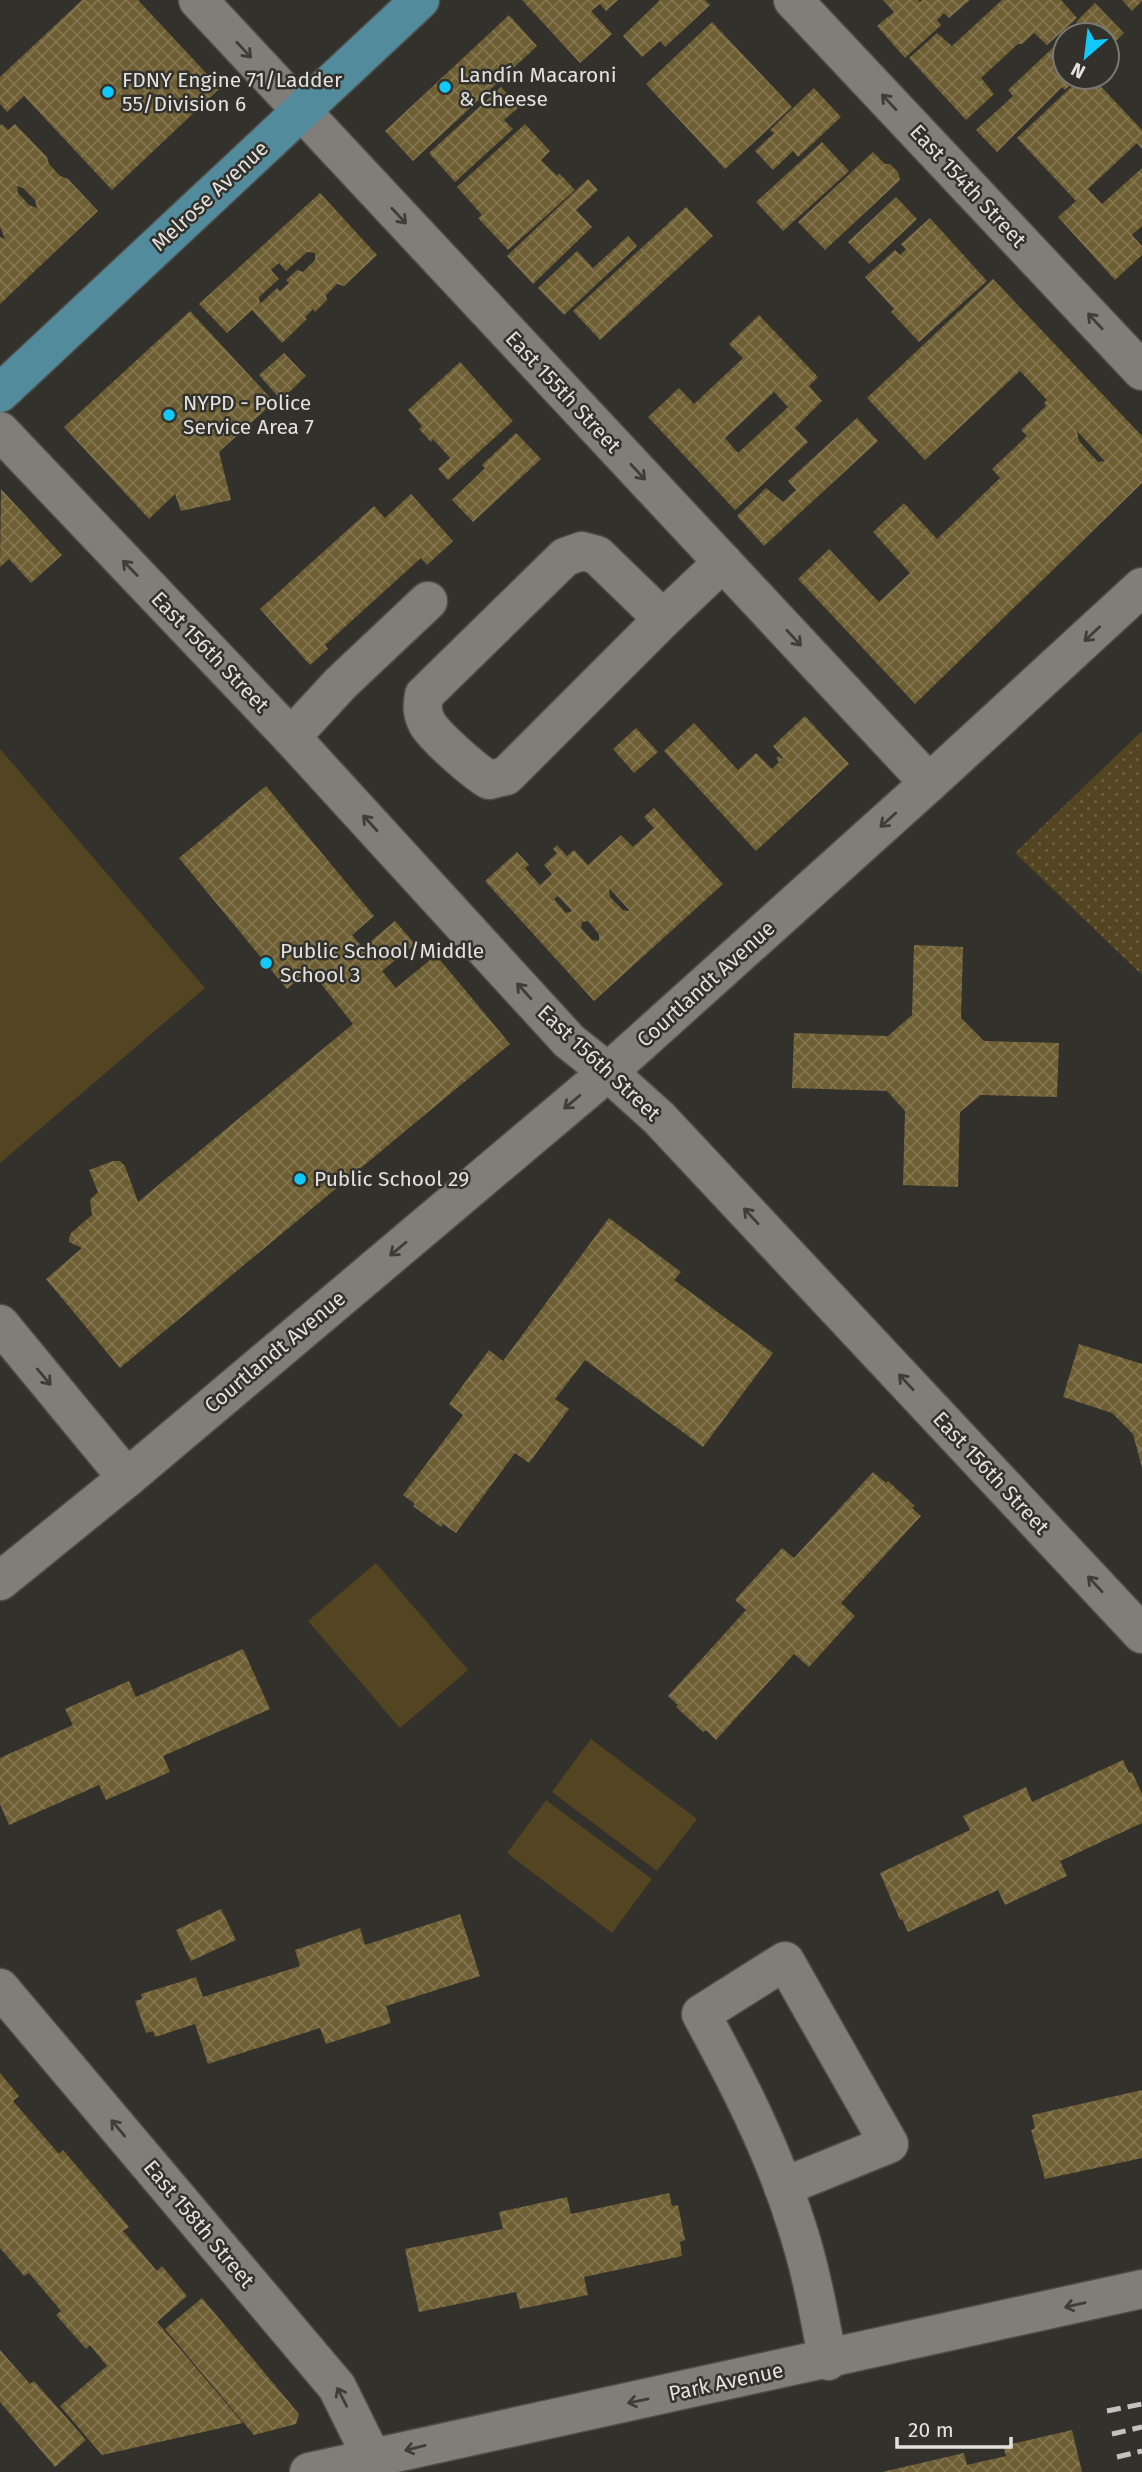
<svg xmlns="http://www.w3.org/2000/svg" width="1142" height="2472" viewBox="0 0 1142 2472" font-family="'Fira Sans',sans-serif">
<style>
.park{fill:url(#park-dots)}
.garden{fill:#534521}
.building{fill:url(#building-cross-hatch);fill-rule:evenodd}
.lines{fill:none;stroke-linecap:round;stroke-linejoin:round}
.minor-casing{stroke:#4e4d49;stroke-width:41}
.major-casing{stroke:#4e4d49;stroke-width:41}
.minor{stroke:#817e79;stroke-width:38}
.major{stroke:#528b9c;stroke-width:38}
.rail{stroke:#c3c2bf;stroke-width:5;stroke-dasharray:14 7;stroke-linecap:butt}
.oneway{stroke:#3e3d38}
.poi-dot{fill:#11cafa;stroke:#32312c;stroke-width:2.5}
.labels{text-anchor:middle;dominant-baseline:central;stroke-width:5;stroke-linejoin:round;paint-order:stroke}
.poi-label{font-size:21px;fill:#e3e2df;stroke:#32312c;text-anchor:start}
.street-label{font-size:21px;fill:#e3e2df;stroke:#32312c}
</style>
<defs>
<pattern id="park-dots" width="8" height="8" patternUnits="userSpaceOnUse" patternTransform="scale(1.75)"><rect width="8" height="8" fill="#534521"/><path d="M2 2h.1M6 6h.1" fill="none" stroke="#6c6041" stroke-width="1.8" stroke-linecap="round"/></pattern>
<pattern id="building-cross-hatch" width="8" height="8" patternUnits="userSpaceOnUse" patternTransform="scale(1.75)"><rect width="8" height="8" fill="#6e5e33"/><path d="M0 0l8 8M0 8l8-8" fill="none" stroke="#837550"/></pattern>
</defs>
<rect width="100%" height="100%" fill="#32312c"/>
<!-- park -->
<polygon class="park" points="1142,731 1142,975 1015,853"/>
<!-- garden -->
<g class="garden">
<polygon points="0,749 205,988 0,1163"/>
<polygon points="376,1563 468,1670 400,1728 308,1621"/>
<polygon points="591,1739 697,1819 657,1871 552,1792"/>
<polygon points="546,1800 652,1879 612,1933 507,1853"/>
</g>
<!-- building -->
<g class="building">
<polygon points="82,0 138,0 220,88 112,190 24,96 7,112 0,104 0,77"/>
<polygon points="522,0 618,0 606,11 600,4 591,11 612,34 580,63"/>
<polygon points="660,0 705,0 710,5 665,47 660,41 642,57 623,36"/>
<polygon points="883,0 918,0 920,2 922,0 970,0 949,18 944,13 937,20 941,25 905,58 877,26 894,12"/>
<polygon points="1002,0 1061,0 1077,18 1047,45 1034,33 1022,44 1018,44 981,78 994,94 966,120 909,58 937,33 952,46"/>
<polygon points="1122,0 1142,0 1142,1 1132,11"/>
<polygon points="1095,3 1124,33 1107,50 1107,35 1088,35 1076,22"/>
<polygon points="509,15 537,46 413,161 385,131"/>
<polygon points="712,22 792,107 725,169 646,84"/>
<polygon points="1059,42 1065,49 1065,77 1079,77 1065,90 1062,87 997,152 976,130 1013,96 1008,90"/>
<polygon points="1082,77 1092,77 1142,130 1142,149 1137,143 1088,189 1102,204 1142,168 1142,226 1132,235 1142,246 1142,255 1115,280 1058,217 1076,201 1017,138"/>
<polygon points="501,87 519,107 504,120 513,129 455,182 429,153"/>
<polygon points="814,88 841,117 798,157 793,151 773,170 755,151 774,133 770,130"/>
<path d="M2 124 8 130 15 124 47 157 49 164 60 176 68 179 98 211 0 304V237L5 239 0 227V126ZM17 186 23 188 35 200 37 208 29 205 18 193Z"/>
<polygon points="525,124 550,151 541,160 557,176 559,173 575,190 508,250 478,218 482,215 457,187"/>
<polygon points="822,142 849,171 783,231 756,202"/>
<polygon points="873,152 885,164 890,164 898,172 900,180 825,250 798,222"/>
<polygon points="588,179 598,190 576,210 592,227 533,284 507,256"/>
<path d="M320 193 377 255 344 286 337 284 326 295 327 300 315 312 313 309 305 317 307 319 282 343 252 310 227 333 199 304ZM307 252 315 253V260L303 272 297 270 286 280 289 283 280 291 277 288 260 304 259 297 279 279 271 270 279 263 286 271Z"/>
<polygon points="896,197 917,219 869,264 848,242"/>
<polygon points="686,207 713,236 600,340 573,311"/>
<polygon points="930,218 987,281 919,342 891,312 894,309 865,277 895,250 900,255 906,249 901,244"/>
<polygon points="628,236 637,246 564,315 538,288 577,251 593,268"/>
<path d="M993 279 1142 436V483L915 704 798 579 829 549 879 602 910 573 873 532 904 503 937 539 1000 478 992 469 1027 436 1021 430 1046 406 1044 403 1047 400 1020 371 925 460 867 398ZM1077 431 1105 461 1098 462 1079 441Z"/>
<polygon points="190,311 274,402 219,452 231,500 181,511 175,494 149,519 64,427"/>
<path d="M759 315 818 377 809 386 822 401 795 428 808 442 735 510 648 417 679 388 694 404 743 358 729 344ZM774 392 788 407 738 453 725 438Z"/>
<polygon points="284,353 306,376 281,400 259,375"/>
<polygon points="460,362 513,421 448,480 438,469 450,458 433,439 431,442 419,429 422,426 408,410"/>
<polygon points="857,418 878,441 764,546 737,516 766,488 783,502 796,490 788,481"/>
<polygon points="516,433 541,459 473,522 452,500 485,468 482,465"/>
<polygon points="1,489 62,555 31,583 9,559 0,567"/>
<polygon points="411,494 453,541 427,565 421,558 325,645 328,649 310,665 260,609 374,506 385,518"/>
<polygon points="805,716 849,764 756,851 664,751 694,723 738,770 756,753 772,769 779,762 776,758 779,756 782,759 783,758 773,746"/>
<polygon points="636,728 658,752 634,773 613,749"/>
<polygon points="266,786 374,916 352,935 363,948 395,921 415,944 382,971 396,988 436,955 510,1044 120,1368 46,1279 82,1248 69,1242 69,1238 71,1233 92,1215 90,1200 98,1192 89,1170 113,1161 120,1161 125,1166 138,1202 353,1024 310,970 287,989 179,858"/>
<path d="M654 808 723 884 594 1001 485 881 517 852 529 865 525 868 540 885 552 874 544 865 557 853 553 849 557 845 567 856 574 850 588 865 621 835 633 847 654 828 644 817ZM609 888 630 911 623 910 610 897ZM558 896 572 911 566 913 554 899ZM588 921 599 934V941L592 940 581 928 582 922Z"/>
<polygon points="914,945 963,947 961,1018 984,1041 1059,1043 1057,1097 981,1095 960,1112 958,1187 903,1185 905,1111 887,1091 792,1088 794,1033 888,1036 912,1015"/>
<polygon points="609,1218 681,1272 674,1280 773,1353 703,1447 585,1360 555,1399 569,1409 529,1463 515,1453 456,1533 443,1524 441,1527 413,1506 415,1504 403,1495 463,1415 449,1404 489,1350 503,1361"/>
<polygon points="1079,1344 1142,1364 1142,1468 1133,1434 1112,1413 1063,1397"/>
<polygon points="873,1472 886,1483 888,1481 915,1506 912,1508 921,1516 841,1603 855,1616 809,1667 794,1654 716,1740 706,1730 703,1732 676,1707 678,1705 668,1696 746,1610 735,1600 782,1548 794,1558"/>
<polygon points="243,1649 270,1709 163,1756 170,1772 106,1800 99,1785 9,1825 0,1804 0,1758 73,1725 65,1709 129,1681 136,1697"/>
<polygon points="1123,1760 1129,1773 1132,1772 1142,1794 1142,1823 1060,1861 1067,1876 1005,1905 998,1890 908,1932 902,1919 900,1920 880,1873 970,1830 963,1816 1026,1787 1032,1802"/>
<polygon points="221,1909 236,1940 191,1961 176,1930"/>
<polygon points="460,1914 480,1976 386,2006 391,2023 326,2044 320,2028 208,2064 195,2024 155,2037 153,2031 146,2033 135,2001 142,1999 141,1994 196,1977 203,1997 300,1966 295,1950 360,1928 365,1945"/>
<polygon points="0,2073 19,2096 13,2101 59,2154 63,2150 129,2227 123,2231 157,2271 162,2266 187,2296 157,2322 243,2423 102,2455 60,2406 107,2366 90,2345 86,2349 56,2315 61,2311 29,2273 24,2276 0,2248"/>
<polygon points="1142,2090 1142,2158 1045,2179 1031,2130 1035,2128 1032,2115"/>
<polygon points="669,2193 672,2206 678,2205 685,2240 680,2242 682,2256 584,2277 588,2295 520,2309 516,2292 419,2312 405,2249 503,2229 499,2212 567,2197 571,2214"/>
<polygon points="202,2298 299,2414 296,2424 254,2435 165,2329"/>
<polygon points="0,2350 30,2384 34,2381 86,2440 55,2467 0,2402"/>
<polygon points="1072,2430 1082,2472 882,2472 964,2453 967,2465 1006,2456 1003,2446"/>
</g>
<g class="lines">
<defs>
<g id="minor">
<polyline points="198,0 929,783"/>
<polyline points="793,0 1142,371"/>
<polyline points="0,431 291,737 569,1041 608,1072 659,1118 1142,1634"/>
<path d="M582 551 597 555 663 619 506 776 489 780C474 771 435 737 427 723 422 713 422 706 424 695L565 557Z"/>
<polyline points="663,619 723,562"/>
<polyline points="291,737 341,683 428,601"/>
<polyline points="0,1324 127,1478"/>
<polyline points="0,1581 127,1478 608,1072 929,783 1142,587"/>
<polyline points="0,1988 337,2387 379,2472"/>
<path d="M783 2187 889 2144 785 1961 701 2014C738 2082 773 2150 796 2224 811 2269 819 2315 828 2361"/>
<path d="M309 2472C587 2411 865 2352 1142 2289"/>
</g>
<polyline id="major" points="0,393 420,0"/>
</defs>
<!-- minor casing -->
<use href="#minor" class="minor-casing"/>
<!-- major casing -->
<use href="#major" class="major-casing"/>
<!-- minor -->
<use href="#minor" class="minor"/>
<!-- major -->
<use href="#major" class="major"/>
<!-- rail -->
<g class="rail">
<polyline points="1107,2411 1142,2404"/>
<polyline points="1112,2434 1142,2427"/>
<polyline points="1117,2457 1142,2451"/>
</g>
</g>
<!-- one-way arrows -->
<defs><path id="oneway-shaft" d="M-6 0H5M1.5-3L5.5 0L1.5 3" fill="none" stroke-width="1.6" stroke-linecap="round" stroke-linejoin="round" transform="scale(1.75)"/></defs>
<g class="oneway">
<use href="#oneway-shaft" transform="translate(244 50) rotate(47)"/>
<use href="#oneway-shaft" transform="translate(889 102) rotate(-133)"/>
<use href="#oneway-shaft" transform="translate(399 216) rotate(47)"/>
<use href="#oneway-shaft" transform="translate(1095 321) rotate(-133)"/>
<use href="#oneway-shaft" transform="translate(638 472) rotate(47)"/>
<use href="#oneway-shaft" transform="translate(130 568) rotate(-134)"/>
<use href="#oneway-shaft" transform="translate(1092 634) rotate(137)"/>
<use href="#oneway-shaft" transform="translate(794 638) rotate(47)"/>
<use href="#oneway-shaft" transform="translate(888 820) rotate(138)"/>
<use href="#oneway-shaft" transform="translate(370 823) rotate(-132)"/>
<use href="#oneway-shaft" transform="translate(524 991) rotate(-132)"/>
<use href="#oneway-shaft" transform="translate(572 1102) rotate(140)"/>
<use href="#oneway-shaft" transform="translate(751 1216) rotate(-133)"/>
<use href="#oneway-shaft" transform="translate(398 1249) rotate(140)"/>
<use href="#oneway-shaft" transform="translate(44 1377) rotate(50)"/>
<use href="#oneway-shaft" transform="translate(906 1382) rotate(-133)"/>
<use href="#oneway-shaft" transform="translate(1095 1584) rotate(-133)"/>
<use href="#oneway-shaft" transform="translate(118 2128) rotate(-130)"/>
<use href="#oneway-shaft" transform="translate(1075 2305) rotate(167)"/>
<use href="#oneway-shaft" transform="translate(342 2397) rotate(-117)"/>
<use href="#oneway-shaft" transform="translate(638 2401) rotate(168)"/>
<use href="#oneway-shaft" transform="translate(415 2448) rotate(166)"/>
</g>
<!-- markers -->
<g class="poi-dot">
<circle cx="445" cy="87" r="7"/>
<circle cx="108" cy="92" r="7"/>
<circle cx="169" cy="415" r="7"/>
<circle cx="266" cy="963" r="7"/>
<circle cx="300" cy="1179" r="7"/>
</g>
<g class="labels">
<!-- poi labels -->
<g class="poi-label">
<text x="459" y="75">Landín Macaroni<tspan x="459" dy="24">&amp; Cheese</tspan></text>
<text x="122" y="80">FDNY Engine 71/Ladder<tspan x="122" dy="24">55/Division 6</tspan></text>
<text x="183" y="403">NYPD - Police<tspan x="183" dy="24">Service Area 7</tspan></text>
<text x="280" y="951">Public School/Middle<tspan x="280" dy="24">School 3</tspan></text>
<text x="314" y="1179">Public School 29</text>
</g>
<!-- street labels -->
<g class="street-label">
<text transform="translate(968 186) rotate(47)">East 154th Street</text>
<text transform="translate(210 196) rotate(-43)">Melrose Avenue</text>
<text transform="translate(563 392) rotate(47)">East 155th Street</text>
<text transform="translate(210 652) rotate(46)">East 156th Street</text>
<text transform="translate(706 984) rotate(-42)">Courtlandt Avenue</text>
<text transform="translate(599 1063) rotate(43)">East 156th Street</text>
<text transform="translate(275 1352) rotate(-40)">Courtlandt Avenue</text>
<text transform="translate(991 1473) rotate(47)">East 156th Street</text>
<text transform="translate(199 2224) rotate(50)">East 158th Street</text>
<text transform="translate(726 2382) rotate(-12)">Park Avenue</text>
</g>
</g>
<!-- north arrow -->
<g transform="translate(1086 56) rotate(208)"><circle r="33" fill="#32312c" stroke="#797874" stroke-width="2"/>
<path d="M0-5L12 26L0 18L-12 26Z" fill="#11cafa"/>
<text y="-10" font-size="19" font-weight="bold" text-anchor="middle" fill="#e3e2df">N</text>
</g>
<!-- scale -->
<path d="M897 2437v10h114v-10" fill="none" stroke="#e3e2df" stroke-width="3.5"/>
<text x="908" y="2437" font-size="21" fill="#e3e2df" stroke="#32312c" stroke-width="5" paint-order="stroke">20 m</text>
</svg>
